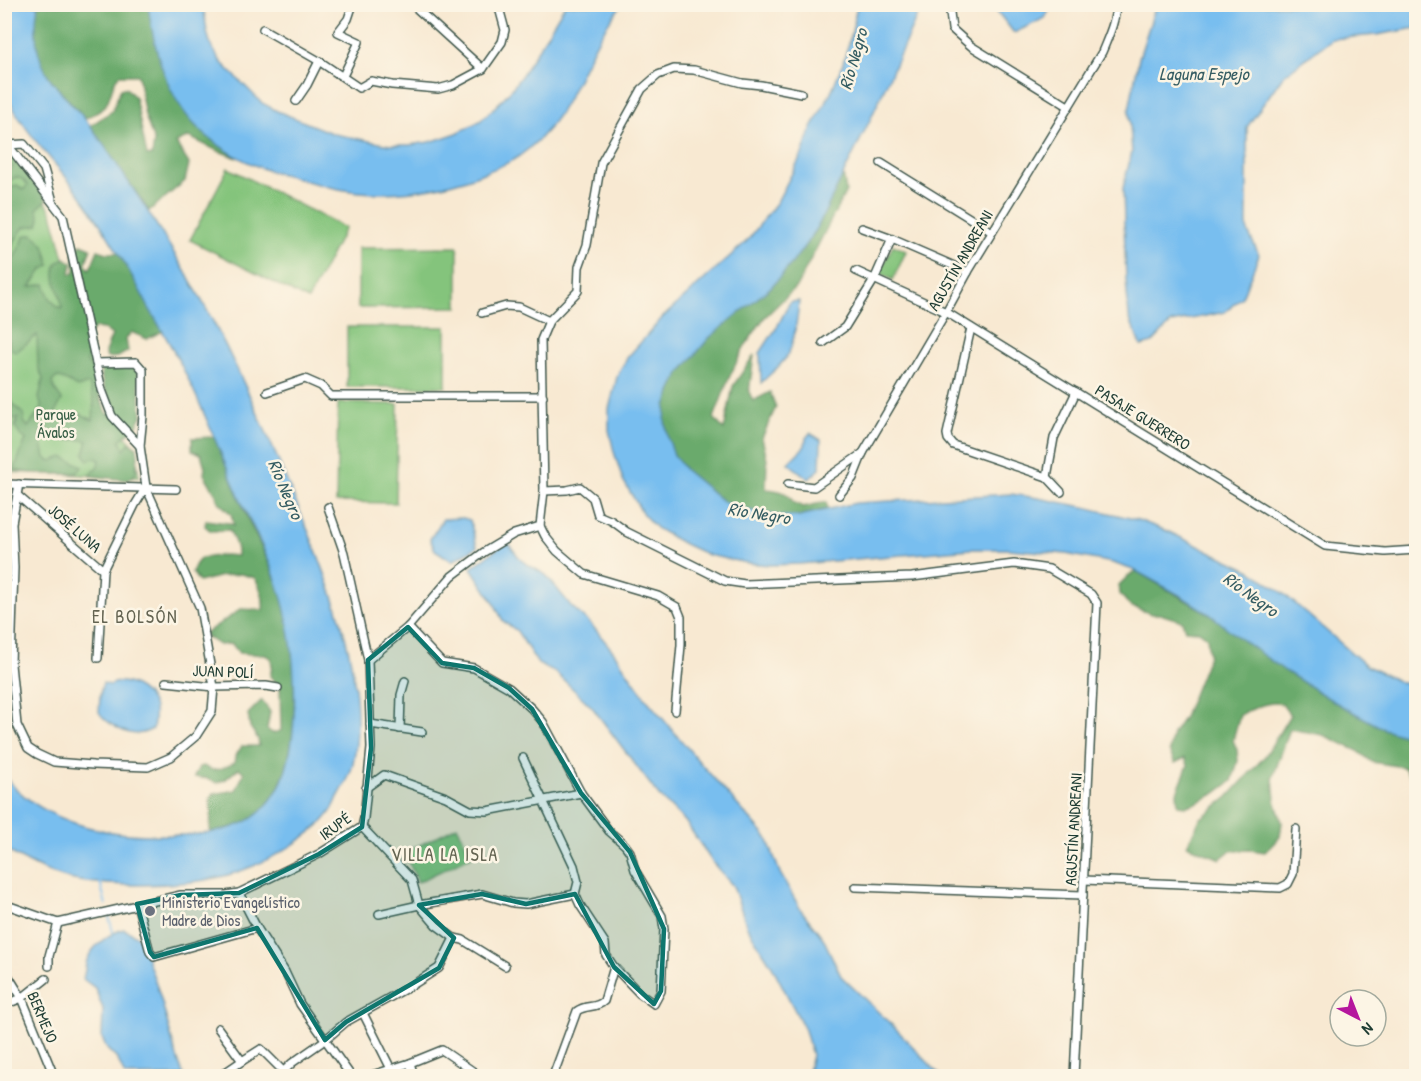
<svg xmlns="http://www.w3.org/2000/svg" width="1421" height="1081" viewBox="0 0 1421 1081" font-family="'Patrick Hand',sans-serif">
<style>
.green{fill:#84c47c;stroke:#528058;stroke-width:1.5}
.forest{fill:#6baa6c;stroke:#457450;stroke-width:1.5;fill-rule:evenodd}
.water{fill:#78beef;stroke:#4c7e92;stroke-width:1.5}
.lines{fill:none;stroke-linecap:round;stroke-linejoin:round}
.stream{stroke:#78beef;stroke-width:2}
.street-casing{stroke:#40574c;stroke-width:10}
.street{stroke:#fff;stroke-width:7}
.marked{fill:#0f766e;fill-opacity:0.2;stroke:#0f766e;stroke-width:4.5;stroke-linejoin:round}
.worship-dot{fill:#6b7280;stroke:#fcf5e5;stroke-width:2}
.labels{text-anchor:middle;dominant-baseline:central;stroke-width:5;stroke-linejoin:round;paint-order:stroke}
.street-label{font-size:16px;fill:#1f3d34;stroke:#fcf5e5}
.park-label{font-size:16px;fill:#385f46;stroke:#fcf5e5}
.worship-label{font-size:16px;fill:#5b616d;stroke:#fcf5e5;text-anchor:start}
.water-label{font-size:18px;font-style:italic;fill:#355d63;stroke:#fcf5e5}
.neighbourhood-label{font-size:18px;letter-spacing:1.5px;fill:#646452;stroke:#fcf5e5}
</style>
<rect width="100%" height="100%" fill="#fcf5e5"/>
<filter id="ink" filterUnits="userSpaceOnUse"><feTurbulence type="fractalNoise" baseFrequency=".0167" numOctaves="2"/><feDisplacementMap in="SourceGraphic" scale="12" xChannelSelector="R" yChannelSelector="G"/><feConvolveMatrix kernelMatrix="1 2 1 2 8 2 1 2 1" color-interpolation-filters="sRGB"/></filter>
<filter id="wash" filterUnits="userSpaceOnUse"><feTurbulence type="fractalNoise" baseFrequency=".008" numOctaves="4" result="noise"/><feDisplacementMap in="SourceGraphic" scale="24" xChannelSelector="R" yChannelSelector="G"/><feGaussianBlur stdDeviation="1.35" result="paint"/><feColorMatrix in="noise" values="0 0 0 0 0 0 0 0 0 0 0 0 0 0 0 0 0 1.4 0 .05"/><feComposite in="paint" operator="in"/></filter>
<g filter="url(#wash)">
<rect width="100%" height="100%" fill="#f8e9d2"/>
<!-- green -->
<g class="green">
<polygon points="5,155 44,199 52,213 107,419 135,446 139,477 5,472"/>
<polygon points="228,168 345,228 308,300 190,240"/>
<polygon points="893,245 906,251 893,280 880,273"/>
<polygon points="458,247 458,307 358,308 358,248"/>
<rect x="347" y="327" width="99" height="60"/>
<polygon points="338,403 398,404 396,503 336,502"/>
<polygon points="457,826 472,856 418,882 404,853"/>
</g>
<!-- forest -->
<g class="forest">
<path d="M38 5H148L150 18 201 131 237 158 216 150 189 137 176 143 189 164 185 181 149 211 90 126 112 111 121 88H126L135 97 147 156 152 155 154 141 145 116 138 75H119C111 84 112 96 105 106 101 112 92 115 85 118 73 104 57 90 47 74 34 55 34 27 38 5Z"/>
<path d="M5 154 10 155 43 194 47 200 37 209 40 218 38 225 24 227 12 245 9 252 13 260 23 240 24 236 33 234 44 245 50 265 42 270 30 287 45 284C48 296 51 303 62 309 62 293 50 280 57 263L65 258 72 263 70 274 75 273 74 253 81 244 91 248 85 265 90 269 98 250 107 253H119L163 331 147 339 131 332 126 339 128 351 118 357 107 358 105 352 112 335 104 329 95 328 83 340 90 346 87 362 95 374 98 397 105 408 108 416 114 406C105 392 101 384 101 368 115 366 125 364 138 371L142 416 135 428 120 440 124 449 129 443 137 447 138 456 135 475 127 480 90 476 97 467 100 460 95 458 88 460 84 454 88 441C69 436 57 449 46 426L40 433 45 458 51 461 63 457 83 466 77 473C55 475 36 475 14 470L26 439 20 435 15 427 18 418 5 420V397C13 401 16 409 24 414V422L28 427 42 408 39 398 43 379 38 366 37 335 16 352 10 348 7 330 5 328 4 187 6 190 17 185 23 190 28 185 22 179 15 177 9 182 5 179V177L13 166 8 164 5 166ZM57 377 69 382 77 387 89 384 94 401 93 420 76 412 67 420 58 417 56 411 62 400 55 390 52 382Z"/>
<path d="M843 174 846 191 797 286 764 318 743 349 729 378 714 418 724 430 733 386 754 355 749 392 753 401 770 392 776 407 762 438 767 459 766 489C777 490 788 491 793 502L803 507 826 502 828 509 799 516H780L742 509 724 502 685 470 674 455 668 438 665 421 666 406 673 387 680 372 709 338 771 287 806 245 816 230Z"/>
<path d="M214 437C227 468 239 499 253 530 264 552 274 573 282 597 296 643 301 737 281 782 277 792 268 804 260 812 246 825 228 829 210 832L211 810 210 798 214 794 236 790 244 773 239 768 226 779 217 783 205 778 194 777 199 767 204 766C213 774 224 768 234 763L235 757 242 746H259L258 739 250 727 248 714 262 700 270 712 267 729 272 733 281 731 280 687 270 676 272 667 271 658 265 655 239 653 232 644 219 645 204 635C215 625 229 619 240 609L263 610C264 597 261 589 255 578L241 574 222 576 199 582 192 572 196 564 201 558 225 555 237 556C238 544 233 541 230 530L211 531 205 526 206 520 228 523 234 525 231 514 218 501 216 494 204 474 205 467 201 454 192 450V438Z"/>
<path d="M1136 571 1211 615 1238 637 1285 671 1333 701 1384 729 1416 739V782L1403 767 1372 762 1358 751 1323 735 1290 729 1273 777 1275 800 1282 822 1280 837 1265 852 1250 850 1230 851 1220 859 1187 845 1200 819 1228 797 1266 755 1290 715 1282 704C1267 700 1253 709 1240 715L1233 740 1237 750 1238 761 1232 781 1216 793 1196 803 1187 806 1178 805 1177 792 1188 765 1185 758 1175 763 1169 751 1173 733 1184 717 1209 655 1207 637 1199 631 1185 630 1182 621 1160 614H1152L1130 606 1120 594 1119 585 1128 576Z"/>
</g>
<!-- water -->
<g class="water">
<path d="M38 5C34 27 35 52 46 72 55 89 77 108 90 125 122 171 153 218 182 266 224 336 258 411 289 486 323 565 372 676 353 763 351 775 344 787 338 797 335 805 331 813 325 819 316 830 303 838 291 846 260 866 228 878 192 882 155 886 116 886 79 881 55 877 26 862 5 849V777C39 818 94 834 146 835 180 836 233 837 260 812 269 804 277 792 282 781 301 733 296 648 282 599 272 562 253 529 238 494 219 451 203 406 181 365 171 345 160 327 149 308 139 289 129 269 117 251 105 231 92 211 78 192 53 160 22 130 5 92V5Z"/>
<path d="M148 5H203L207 32 211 46 221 62 262 103 277 111 334 134 390 145H409L430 142 457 133 480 121 495 107 510 91 524 72 565 5H622C580 53 575 118 518 157 508 164 494 169 481 174 437 191 385 198 339 189 322 186 306 181 290 176 282 174 272 172 264 169 239 160 210 142 192 122 165 91 153 45 148 5Z"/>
<polygon points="857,5 922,5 871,118 816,230 793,262 771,287 709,338 680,373 673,387 666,406 665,421 668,438 674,455 685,470 724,502 742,509 780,516 799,516 856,503 1011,494 1038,498 1084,507 1138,520 1167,531 1251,571 1283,593 1367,666 1400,682 1416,686 1416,739 1384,729 1333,701 1285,671 1238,637 1211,615 1181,596 1136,571 1113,563 1066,554 1008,549 971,549 799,564 769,565 747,563 708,555 680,542 656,528 643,514 623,480 614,452 609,430 609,409 617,377 627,358 663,317 748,240 777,202 802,154 812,128 831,92 843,63 852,32"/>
<polygon points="992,5 1052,5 1045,18 1014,33"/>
<polygon points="1156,5 1416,5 1416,28 1376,35 1332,39 1283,76 1247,127 1247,229 1259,255 1242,297 1225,312 1171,323 1152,343 1141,346 1129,317 1126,280 1123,188 1132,152 1129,110 1139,58"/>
<path d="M799 301C798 314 794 346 787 356 781 366 770 374 761 383L760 353 777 327 790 302Z"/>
<polygon points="810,433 821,440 820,469 809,479 788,463 805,446 806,438"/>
<polygon points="463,518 470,520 477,547 452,561 435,550 430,539 443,519"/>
<polygon points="507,542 522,561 546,575 571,606 590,623 613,651 647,700 702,765 767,838 780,873 801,910 823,938 841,976 897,1030 941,1076 807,1076 812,1055 805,1030 772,966 747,927 733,886 713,863 685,821 659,796 592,707 556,673 538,664 517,631 503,621 493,601 471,568"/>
<path d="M103 683 110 685C125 676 147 690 153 705 156 711 154 721 153 729 147 732 137 735 130 733 120 731 104 721 99 712 100 702 99 693 103 683Z"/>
<path d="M124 929 140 938C146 957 154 976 160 996 168 1022 173 1051 184 1076H125L118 1060 107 1049 102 1038 103 1009 95 988 83 979C85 973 85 966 87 960 93 945 110 933 124 929Z"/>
</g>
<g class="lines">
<!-- stream -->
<g class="stream">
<polyline points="100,882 106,905"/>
<polyline points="109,917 113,932"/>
</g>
</g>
</g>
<g filter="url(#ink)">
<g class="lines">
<defs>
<g id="street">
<polyline points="408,4 415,7 483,69"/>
<polyline points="949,4 952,29 971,46 1068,106"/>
<polyline points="263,29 319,61"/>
<polyline points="343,76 359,42 338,32 348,19 353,4"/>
<polyline points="296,101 307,85 319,61 359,88 371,81 392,85 438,89 453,85 483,69 502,42 505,30 498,4"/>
<polyline points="7,145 24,144 44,169 52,198"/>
<polyline points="8,145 63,216 102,390 112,416 140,446 146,487 200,608 214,687 212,711 196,736 171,757 148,767 93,765 54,762 37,754 28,748 17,725 11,664 14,568 12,523 19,484"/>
<polyline points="881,163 992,232"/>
<polyline points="862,228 892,239 968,272"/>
<polyline points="856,271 946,312 1325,546 1385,552 1416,550"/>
<polyline points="482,313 506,306 519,307 549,321"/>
<polyline points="971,328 947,434 948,439 953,445 1047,477 1061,492"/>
<polyline points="823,343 845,327 874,280 892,239"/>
<polyline points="96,363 136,362 143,370 143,416 140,446"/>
<polyline points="267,392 305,379 321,386 331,396 543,396"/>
<polyline points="1047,477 1054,438 1076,392"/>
<polyline points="4,484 176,489"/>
<path d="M788 484 814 487 863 453 946 312 968 272 1102 52C1108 37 1116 21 1116 4"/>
<polyline points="544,491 567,490 580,487 593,498 598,515 612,521 627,532 725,581 745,584 912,577 1014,564 1049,569 1091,594 1097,603 1074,1076"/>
<polyline points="17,495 103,570"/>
<polyline points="839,495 853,478 863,453"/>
<polyline points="540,526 545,536 557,551 584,574 658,596 677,607 681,617 681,645 675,711"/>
<polyline points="408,627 442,663 474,668 509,688 532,709 543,722 581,793 609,831 625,845 630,852 635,870 662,916 664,929 661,991 654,1004 640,994 614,967 606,955 605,943 580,905 575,894 578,882 574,866 523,758"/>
<polyline points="98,658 103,570 135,505 146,487"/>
<polyline points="368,660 408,627 452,576 484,552 514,534 540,526 544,491 541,340 549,321 578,291 579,267 587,245 601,163 642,89 658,75 674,69 694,70 742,83 761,85 801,93"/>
<polyline points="166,682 214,687 266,686 278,688"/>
<polyline points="370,724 422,732"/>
<polyline points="400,729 401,695 405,681"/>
<polyline points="366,788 384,775 446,797 470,810 487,811 581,793"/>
<polyline points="362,827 412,880 419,905 436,925 454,938 463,940 505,966"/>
<polyline points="1084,880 1280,888 1288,884 1293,874 1296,829"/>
<polyline points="855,887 1083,895"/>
<polyline points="239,893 257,928 285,972 300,1004 351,1076"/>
<polyline points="4,904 58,923"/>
<polyline points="137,904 150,952 154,957 257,928"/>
<polyline points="379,914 419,905 482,894 513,903 526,904 575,894"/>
<polyline points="58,923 181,895 226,895 239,893 319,854 362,827 364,818 371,748 368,660 344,553 328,507"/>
<polyline points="49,966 49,956 58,923"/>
<polyline points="4,969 22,998 54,1076"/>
<polyline points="4,1005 22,998 46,979"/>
<polyline points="363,1013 391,1069"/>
<polyline points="218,1028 242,1061 261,1049 284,1072"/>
<polyline points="410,1063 414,1076"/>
<polyline points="220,1076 242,1061"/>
<polyline points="279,1076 292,1063 325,1040 346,1022 414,984 439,968 454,938"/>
<polyline points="369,1076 410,1063 442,1050 477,1074"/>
<path d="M553 1076 577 1011C586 1004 596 1009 604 1001L614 967"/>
</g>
</defs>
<!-- street casing -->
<use href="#street" class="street-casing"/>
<!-- street -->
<use href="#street" class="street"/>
</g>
</g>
<!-- marked area -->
<path class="marked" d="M408 627 442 663 474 668 509 688 532 709 581 793 630 852 664 929 661 991 654 1004 614 967 575 894 526 904 482 894 419 905 454 938 439 968 346 1022 325 1040 257 928 154 957 150 952 137 904 181 895 239 893 319 854 362 827 371 748 368 660Z"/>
<!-- markers -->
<circle class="worship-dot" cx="150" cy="911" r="6"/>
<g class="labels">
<!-- street labels -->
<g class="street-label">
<text transform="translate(960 260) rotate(-60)">AGUSTÍN ANDREANI</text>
<text transform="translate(1143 417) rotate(32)">PASAJE GUERRERO</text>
<text transform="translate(75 528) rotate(41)">JOSÉ LUNA</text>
<text transform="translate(223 671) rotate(2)">JUAN POLÍ</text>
<text transform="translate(335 826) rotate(-36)">IRUPÉ</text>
<text transform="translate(1073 829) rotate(-87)">AGUSTÍN ANDREANI</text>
<text transform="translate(43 1017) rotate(67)">BERMEJO</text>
</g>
<!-- park labels -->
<g class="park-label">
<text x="56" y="414">Parque<tspan x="56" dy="18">Ávalos</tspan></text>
</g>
<!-- worship labels -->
<g class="worship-label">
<text x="162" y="902">Ministerio Evangelístico<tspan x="162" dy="18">Madre de Dios</tspan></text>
</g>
<!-- water labels -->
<g class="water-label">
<text transform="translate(853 59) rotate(-74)">Río Negro</text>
<text x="1204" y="73">Laguna Espejo</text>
<text transform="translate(286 489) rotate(67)">Río Negro</text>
<text transform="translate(759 513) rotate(9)">Río Negro</text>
<text transform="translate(1251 594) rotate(36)">Río Negro</text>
</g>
<!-- neighbourhood labels -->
<g class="neighbourhood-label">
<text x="135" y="616">EL BOLSÓN</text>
<text x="445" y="854">VILLA LA ISLA</text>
</g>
</g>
<!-- margin -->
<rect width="1421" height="1081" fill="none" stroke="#fcf5e5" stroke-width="24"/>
<!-- north arrow -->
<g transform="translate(1358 1018) rotate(138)"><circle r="28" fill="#fcf5e5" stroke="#a4ab9e" stroke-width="1.5"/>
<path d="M0-4.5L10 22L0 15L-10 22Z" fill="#b5179e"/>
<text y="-9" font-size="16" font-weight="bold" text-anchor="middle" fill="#1f3d34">N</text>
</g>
</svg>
